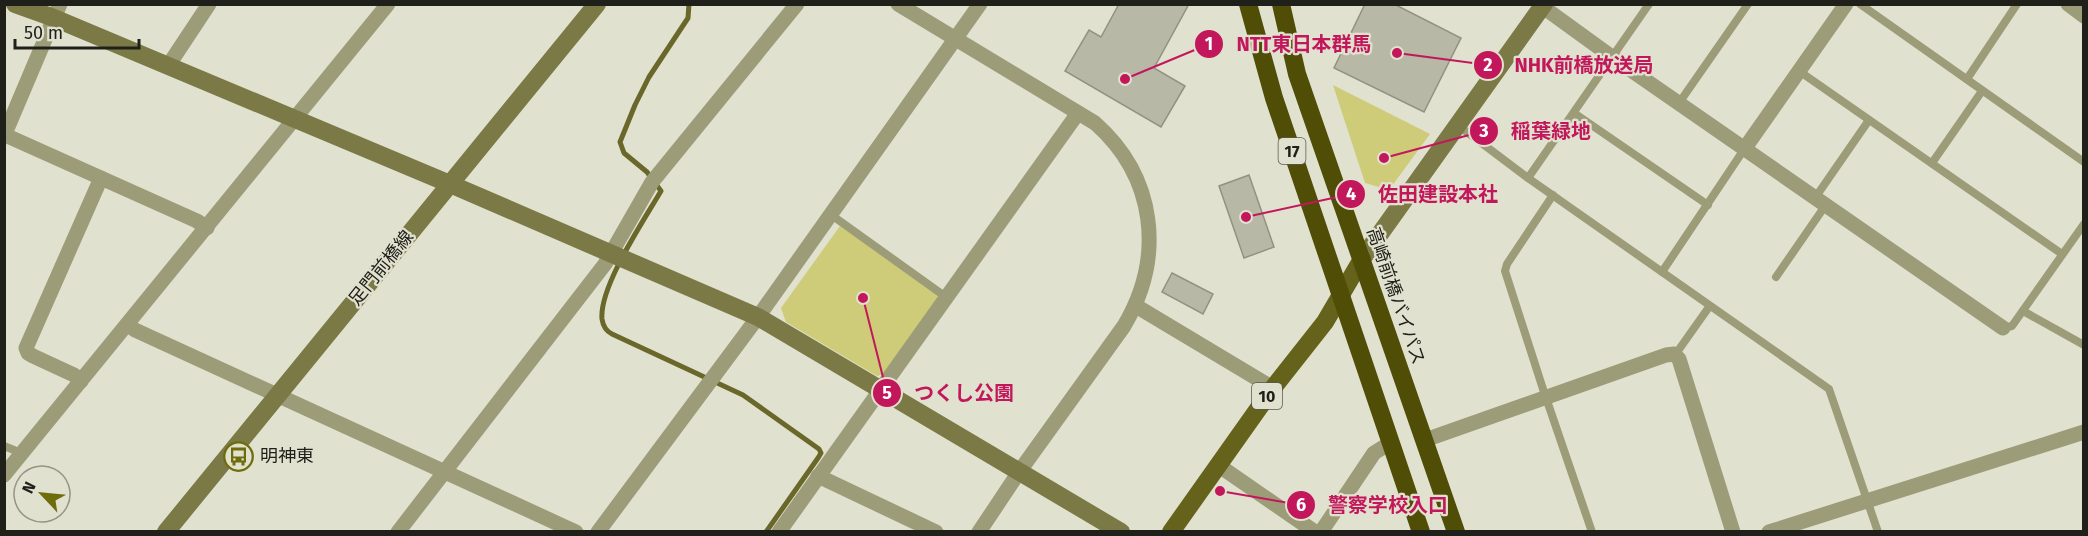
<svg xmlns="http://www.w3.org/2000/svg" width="2088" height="536" viewBox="0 0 2088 536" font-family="'Fira Sans','Noto Sans JP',sans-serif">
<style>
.green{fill:#cecc78}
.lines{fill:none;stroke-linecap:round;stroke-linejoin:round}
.stream{stroke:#6a672a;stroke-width:5}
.building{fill:#b7b8a6;stroke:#929282;stroke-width:1.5}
.lane{stroke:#9c9c79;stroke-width:8}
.street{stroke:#9c9c79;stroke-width:15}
.secondary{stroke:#7b7a46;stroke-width:18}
.primary{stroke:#65621b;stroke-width:18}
.highway{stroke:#504d06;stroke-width:18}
.labels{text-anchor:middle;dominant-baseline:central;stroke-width:4.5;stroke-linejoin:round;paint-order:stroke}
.shield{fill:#e1e1cf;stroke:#5a5a50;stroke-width:1.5}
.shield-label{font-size:16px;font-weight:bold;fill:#20201a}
.street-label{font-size:18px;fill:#20201a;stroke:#e1e1cf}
.poi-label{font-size:18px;fill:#20201a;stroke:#e1e1cf;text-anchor:start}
.leader{fill:none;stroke:#c2185b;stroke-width:2}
.callout-dot{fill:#c2185b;stroke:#e1e1cf;stroke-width:2}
.mark-label{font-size:18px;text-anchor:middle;font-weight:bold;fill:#fff}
.callout-label{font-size:20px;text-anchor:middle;font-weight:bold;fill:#c2185b;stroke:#e1e1cf;stroke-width:4.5;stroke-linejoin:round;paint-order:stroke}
</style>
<rect width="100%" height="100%" fill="#e1e1cf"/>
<!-- green -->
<g class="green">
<polygon points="1333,85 1430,134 1389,190 1365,183"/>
<polygon points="840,226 937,292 939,303 888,373 877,376 786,322 781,308"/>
</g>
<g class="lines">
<!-- stream -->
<path class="stream" d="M689 4 688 18 649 77 635 105 620 142 624 153 647 172 661 191C644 220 599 287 602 319 603 326 606 331 612 334L743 395 819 449 821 453 818 458 766 532"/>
</g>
<!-- building -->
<g class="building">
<polygon points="1119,4 1189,4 1154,68 1185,86 1161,127 1065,71 1089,30 1101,37"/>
<polygon points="1365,4 1394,4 1461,38 1424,112 1334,68"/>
<polygon points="1249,175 1274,247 1244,258 1219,186"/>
<polygon points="1172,273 1213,294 1203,314 1162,292"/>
</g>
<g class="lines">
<!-- lane -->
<g class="lane">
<polyline points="1860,4 2084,162"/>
<polyline points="1799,71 2062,254"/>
<polyline points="1967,79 2017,4"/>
<polyline points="1679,103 1748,4"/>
<polyline points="1574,113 1708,205"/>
<polyline points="1459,126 1528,178 1829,389 1878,532"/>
<polyline points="1932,163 1982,91"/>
<polyline points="1528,178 1649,4"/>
<polyline points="1553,195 1507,264 1505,271 1543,389 1592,532"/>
<polyline points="1815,198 1869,120"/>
<polyline points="830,214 946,297"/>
<polyline points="1662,272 1745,148"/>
<polyline points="1776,277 1825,206"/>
<polyline points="2023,311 2084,345"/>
<polyline points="2003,328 2012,326 2084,224"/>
<polyline points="1675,355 1709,307"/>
<polyline points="4,446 14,450 20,456"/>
</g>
<!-- street -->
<g class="street">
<path d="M898 4 1095 123C1156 177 1165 257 1124 326L1019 472 979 532"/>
<polyline points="2068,4 2084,16"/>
<polyline points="1543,7 1612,57 2003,328"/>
<polyline points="168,66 209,4"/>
<polyline points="5,135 197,221 207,228"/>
<polyline points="4,136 60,4"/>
<polyline points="1745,148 1846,4"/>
<polyline points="1136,306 1273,388"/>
<polyline points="128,325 135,330 576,532"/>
<polyline points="81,381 74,375 33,356 28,353 26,348 101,178"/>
<polyline points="1425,440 1666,355 1674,354 1679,359 1733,532"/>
<polyline points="1218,465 1315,532"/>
<polyline points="4,475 388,4"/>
<polyline points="818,476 936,532"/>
<polyline points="398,532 605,264 652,182 797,4"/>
<polyline points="598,532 758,317 980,4"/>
<polyline points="779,532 1078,113"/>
<polyline points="1321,532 1374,453 1390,443"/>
<polyline points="1769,532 2084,432"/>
</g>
<!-- secondary -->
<g class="secondary">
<polyline points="15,4 54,18 450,184 758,317 1121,532"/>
<polyline points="1362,259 1544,4"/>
<polyline points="166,532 597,4"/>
</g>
<!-- primary -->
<polyline class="primary" points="1171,532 1273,388 1325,322 1362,259"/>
<!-- highway -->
<g class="highway">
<polyline points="1248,4 1274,98 1421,532"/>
<polyline points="1281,4 1297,74 1456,532"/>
</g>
</g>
<!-- icons -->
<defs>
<symbol id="bus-ring" viewBox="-11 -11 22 22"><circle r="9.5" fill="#e1e1cf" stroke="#6f6c0b" stroke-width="1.5"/><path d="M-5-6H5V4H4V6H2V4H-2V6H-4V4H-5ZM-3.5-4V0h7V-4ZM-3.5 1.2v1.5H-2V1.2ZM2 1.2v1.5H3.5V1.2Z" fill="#6f6c0b"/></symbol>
</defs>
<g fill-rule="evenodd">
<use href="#bus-ring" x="222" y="440" width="33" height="33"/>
</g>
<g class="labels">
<!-- shield labels -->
<g class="shield">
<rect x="1278.5" y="138" width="27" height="26" rx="4.5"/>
<rect x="1252" y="383" width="30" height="26" rx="4.5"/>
</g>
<g class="shield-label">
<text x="1292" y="151">17</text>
<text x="1267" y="396">10</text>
</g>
<!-- street labels -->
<g class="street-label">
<text transform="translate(381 268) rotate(-51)">足門前橋線</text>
<text transform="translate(1396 296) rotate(71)">高崎前橋バイパス</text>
</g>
<!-- poi labels -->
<g class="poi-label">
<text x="260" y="456">明神東</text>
</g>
</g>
<!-- callouts -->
<path class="leader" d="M1125 79L1209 44M1397 53L1488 65M1384 158L1484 131M1246 217L1351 194M863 298L887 393M1220 491L1301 505"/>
<g class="callout-dot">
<circle cx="1125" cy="79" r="6"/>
<circle cx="1397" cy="53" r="6"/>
<circle cx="1384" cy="158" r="6"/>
<circle cx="1246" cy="217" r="6"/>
<circle cx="863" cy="298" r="6"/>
<circle cx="1220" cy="491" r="6"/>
<circle cx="1209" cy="44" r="15"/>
<circle cx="1488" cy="65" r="15"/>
<circle cx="1484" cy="131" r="15"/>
<circle cx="1351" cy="194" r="15"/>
<circle cx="887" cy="393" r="15"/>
<circle cx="1301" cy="505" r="15"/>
</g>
<g class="mark-label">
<text x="1209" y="50">1</text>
<text x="1488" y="71">2</text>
<text x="1484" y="137">3</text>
<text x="1351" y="200">4</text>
<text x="887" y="399">5</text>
<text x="1301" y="511">6</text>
</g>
<g class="callout-label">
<text x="1304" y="51">NTT東日本群馬</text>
<text x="1584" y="72">NHK前橋放送局</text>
<text x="1551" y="138">稲葉緑地</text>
<text x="1438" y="201">佐田建設本社</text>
<text x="964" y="400">つくし公園</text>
<text x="1388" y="512">警察学校入口</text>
</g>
<!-- border -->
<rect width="2088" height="536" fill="none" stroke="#20201a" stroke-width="12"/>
<!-- north arrow -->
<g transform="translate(42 494) rotate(296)"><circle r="28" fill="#e1e1cf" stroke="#949487" stroke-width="1.5"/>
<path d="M0-4.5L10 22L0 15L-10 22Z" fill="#6f6c0b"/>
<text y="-9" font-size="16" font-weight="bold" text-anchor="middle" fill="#20201a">N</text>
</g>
<!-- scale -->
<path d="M15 39v9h124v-9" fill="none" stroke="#20201a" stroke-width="3"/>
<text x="24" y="39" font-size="18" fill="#20201a" stroke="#e1e1cf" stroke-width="4.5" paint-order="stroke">50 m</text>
</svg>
